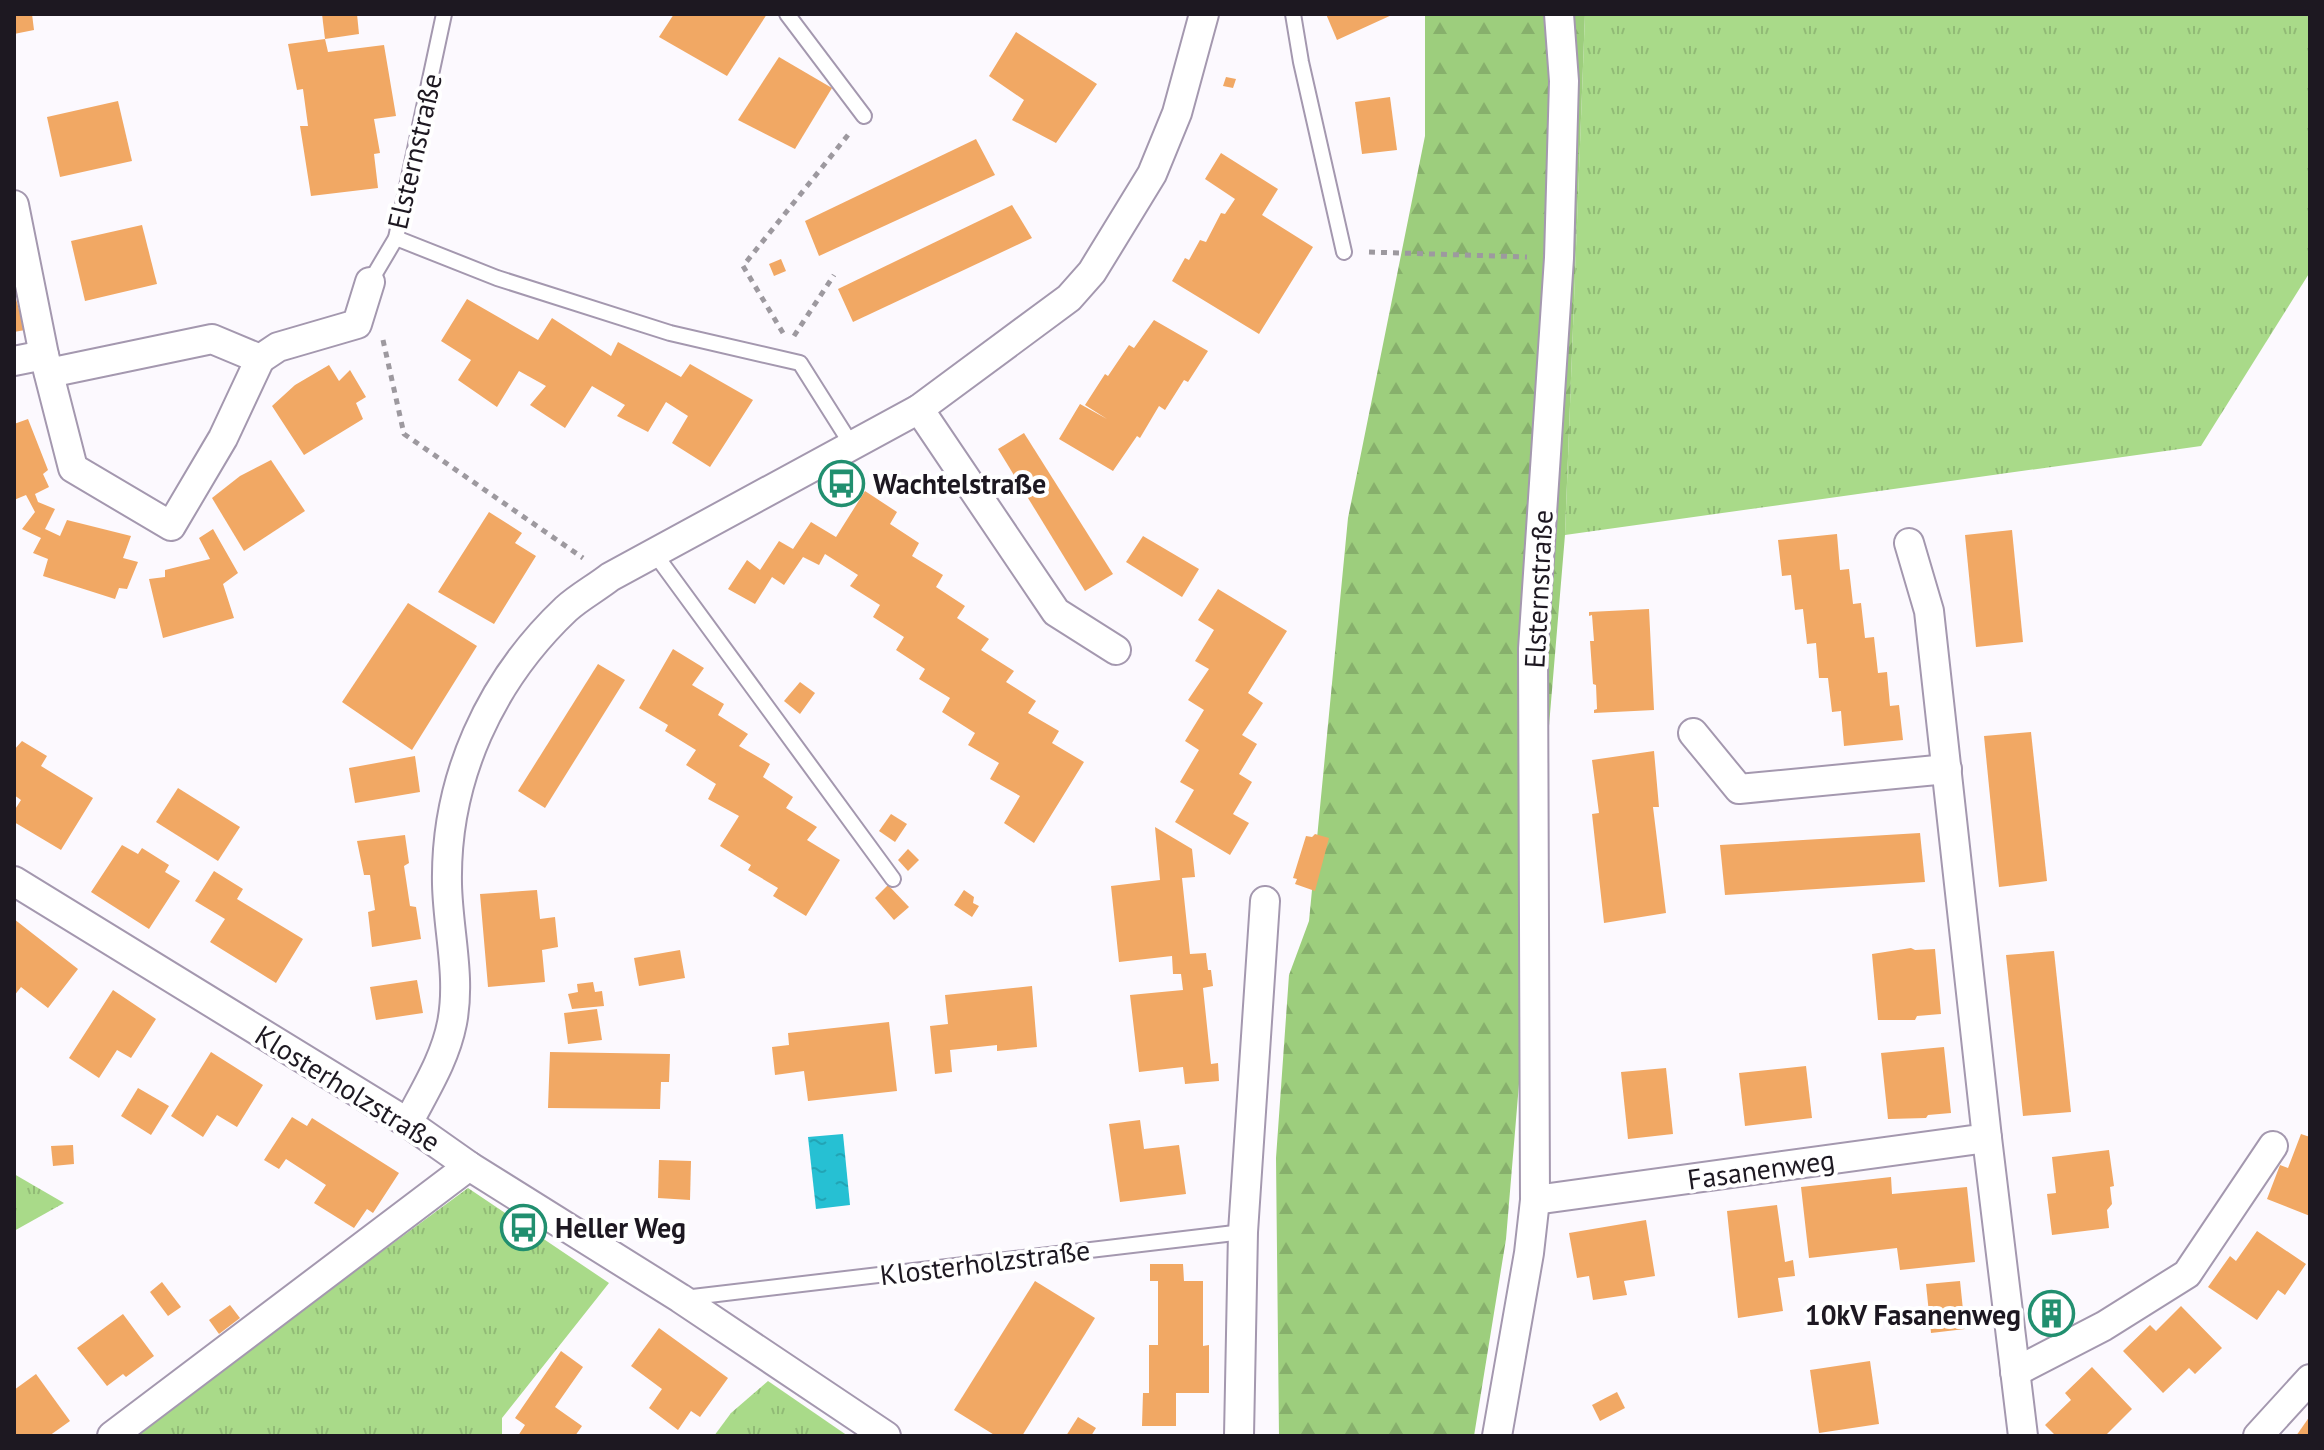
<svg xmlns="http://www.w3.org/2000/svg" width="2324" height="1450" viewBox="0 0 2324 1450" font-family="'PT Sans',sans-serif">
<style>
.grass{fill:url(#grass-tufts)}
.forest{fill:url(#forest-firs)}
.water{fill:url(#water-ripples)}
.building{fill:#f1a864}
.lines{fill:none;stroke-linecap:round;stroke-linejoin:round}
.lane-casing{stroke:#a498af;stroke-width:18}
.street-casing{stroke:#a498af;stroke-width:32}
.path{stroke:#9d999f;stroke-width:5;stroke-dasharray:6 6;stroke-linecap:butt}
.lane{stroke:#fff;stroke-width:14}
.street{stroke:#fff;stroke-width:28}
.labels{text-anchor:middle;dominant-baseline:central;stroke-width:8;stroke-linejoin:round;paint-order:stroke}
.street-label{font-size:28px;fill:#1d1821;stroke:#fff}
.poi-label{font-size:28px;font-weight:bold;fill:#1d1821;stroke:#fff;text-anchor:start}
</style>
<defs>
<pattern id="grass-tufts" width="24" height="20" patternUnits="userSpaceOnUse" patternTransform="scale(2)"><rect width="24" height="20" fill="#a9da89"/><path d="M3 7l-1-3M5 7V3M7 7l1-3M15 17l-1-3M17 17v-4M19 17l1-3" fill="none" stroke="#91ba76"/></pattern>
<pattern id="forest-firs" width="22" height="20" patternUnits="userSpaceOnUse" patternTransform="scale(2)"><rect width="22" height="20" fill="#9dce7d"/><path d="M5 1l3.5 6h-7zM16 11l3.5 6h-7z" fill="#87b06c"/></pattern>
<pattern id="water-ripples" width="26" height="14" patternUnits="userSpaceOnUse" patternTransform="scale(2)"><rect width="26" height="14" fill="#26c0d3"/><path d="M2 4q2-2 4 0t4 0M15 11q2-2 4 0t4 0" fill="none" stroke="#22a4b5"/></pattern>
</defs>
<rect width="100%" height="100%" fill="#fcf9fe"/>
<!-- grass -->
<g class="grass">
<polygon points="1585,14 2310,14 2310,272 2201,446 1565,535"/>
<polygon points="14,1174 64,1203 14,1231"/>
<polygon points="468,1188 609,1283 502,1418 502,1436 131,1436"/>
<polygon points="768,1381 848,1436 714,1436 731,1413"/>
</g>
<!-- forest -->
<polygon class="forest" points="1425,14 1585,14 1565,535 1506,1239 1474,1436 1279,1436 1276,1158 1289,975 1309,921 1348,518 1425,136"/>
<!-- water -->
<polygon class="water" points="843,1134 850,1205 816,1209 808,1137"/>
<!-- building -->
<g class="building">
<polygon points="14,14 32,14 34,30 14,34"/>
<polygon points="322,14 357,14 359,34 325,39"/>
<polygon points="674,14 767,14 727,76 659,37"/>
<polygon points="1326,14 1394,14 1337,40"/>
<polygon points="1016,32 1097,84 1056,143 1012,120 1024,100 989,76"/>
<polygon points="325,39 328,52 384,45 396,116 374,119 380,153 374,154 378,188 311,196 300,126 308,126 303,89 297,90 288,44"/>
<polygon points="779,57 832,88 795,149 738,120"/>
<polygon points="1226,77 1236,79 1233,88 1223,86"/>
<polygon points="1390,97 1397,150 1362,154 1355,102"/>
<polygon points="118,101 132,161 60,177 47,117"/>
<polygon points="976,139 995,175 819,256 805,221"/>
<polygon points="1221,153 1278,189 1262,215 1313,247 1259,334 1172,281 1185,258 1189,260 1200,240 1206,242 1221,213 1225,214 1235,199 1205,179"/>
<polygon points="1012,205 1032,238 853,322 838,289"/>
<polygon points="142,225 157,284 85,301 71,241"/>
<polygon points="781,259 786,271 774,276 769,264"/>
<polygon points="14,292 25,330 14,332"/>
<polygon points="467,299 538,340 552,318 611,356 618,342 681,377 690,364 753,400 710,467 672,443 688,416 666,402 648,432 617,416 625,405 592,386 565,428 530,405 546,386 519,371 497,407 458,380 471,360 441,341"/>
<polygon points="1154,320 1208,351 1188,382 1184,380 1165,410 1159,406 1140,438 1137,436 1113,471 1059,439 1080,404 1107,419 1085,405 1105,374 1108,376 1129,345 1134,348"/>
<polygon points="329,365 339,381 350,370 366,397 356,403 363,419 304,455 272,406 295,385"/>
<polygon points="28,419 48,470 43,474 49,487 35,494 38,502 55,509 45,529 60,536 67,520 131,536 123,558 138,562 127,589 119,588 115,599 43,576 48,559 33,553 41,538 22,529 35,512 26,495 14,500 14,424"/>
<polygon points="1024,433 1113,574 1085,591 998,449"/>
<polygon points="271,460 305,511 244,551 212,498 240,476"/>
<polygon points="865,491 897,512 890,524 919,543 912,556 943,575 936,587 965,606 957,618 989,639 981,650 1014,671 1006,682 1036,701 1028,713 1059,731 1052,743 1084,762 1034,843 1004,823 1020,796 990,779 999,763 968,745 975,733 942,712 950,698 919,679 925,669 896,650 904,637 873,617 880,605 850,586 858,575 825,554 819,565 803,557 784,585 772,577 755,604 728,589 747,560 760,570 779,541 793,549 811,522 836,537"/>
<polygon points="489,512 522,533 515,543 536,556 494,624 438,592"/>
<polygon points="213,529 238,573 223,584 234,618 163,638 149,579 165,577 165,570 210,559 199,538"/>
<polygon points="2012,530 2023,642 1976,647 1965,535"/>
<polygon points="1837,534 1840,570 1849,569 1853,604 1861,603 1865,638 1874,637 1878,673 1887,672 1890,706 1899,705 1903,740 1844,746 1841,711 1832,712 1828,678 1819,678 1816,643 1807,644 1803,609 1795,610 1791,575 1782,576 1778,540"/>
<polygon points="1143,536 1199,569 1182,597 1126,562"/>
<polygon points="1218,589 1287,631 1248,693 1263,703 1242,735 1257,744 1239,774 1252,782 1233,814 1249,823 1230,855 1175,822 1194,790 1180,782 1199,750 1185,741 1204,710 1188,700 1209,669 1195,661 1214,630 1198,620"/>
<polygon points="408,603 477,646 412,750 342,702"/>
<polygon points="1649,609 1654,710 1594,713 1594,710 1597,709 1596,685 1593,684 1590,641 1594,641 1592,615 1589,616 1589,612"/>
<polygon points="673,649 704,668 692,685 724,704 718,715 748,734 739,746 770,764 763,777 793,797 786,808 817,827 807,840 840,860 806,916 773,896 778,888 748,870 751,865 720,846 739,816 708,799 716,784 686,765 696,750 665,731 668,725 639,708"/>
<polygon points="598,664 625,680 545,808 518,791"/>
<polygon points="800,682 815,693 800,714 784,701"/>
<polygon points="2031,732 2047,881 1999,887 1984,736"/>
<polygon points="22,741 47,756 41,766 93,798 61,850 14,822 14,811 21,800 14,795 14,750"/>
<polygon points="1654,751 1659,807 1653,807 1666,913 1604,923 1592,814 1599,813 1592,760"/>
<polygon points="415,756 420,792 355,803 349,768"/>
<polygon points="178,788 240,827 218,861 156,822"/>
<polygon points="891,814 907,824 895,842 879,831"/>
<polygon points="1155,827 1192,849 1195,877 1182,878 1190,954 1206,953 1208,970 1211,970 1213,986 1203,988 1211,1064 1218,1063 1219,1081 1185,1084 1183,1067 1139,1072 1130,995 1183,990 1181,974 1173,974 1172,956 1119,962 1111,886 1160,880"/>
<polygon points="1920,833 1925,882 1725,895 1720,845"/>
<polygon points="1315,834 1329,838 1315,891 1295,884 1297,879 1293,878 1306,836 1312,837"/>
<polygon points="405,835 409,863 404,866 410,906 416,907 421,939 372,947 368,912 375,910 370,875 364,875 357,841"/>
<polygon points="122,845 138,854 142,848 169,865 165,872 180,881 149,929 91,892"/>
<polygon points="908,849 919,860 908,871 898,860"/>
<polygon points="214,871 243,889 237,899 303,939 276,983 210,942 225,919 195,901"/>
<polygon points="888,885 909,907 894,920 875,898"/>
<polygon points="537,890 540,919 555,917 558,947 542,950 545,982 488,987 480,894"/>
<polygon points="964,890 974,897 973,903 979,906 972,917 954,905"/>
<polygon points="14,919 78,969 48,1008 21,987 14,996"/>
<polygon points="1911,948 1915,950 1935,949 1941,1014 1917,1016 1915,1020 1878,1020 1872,954"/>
<polygon points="680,950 685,978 639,986 634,958"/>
<polygon points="2054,951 2071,1112 2023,1116 2006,955"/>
<polygon points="417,980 423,1013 376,1020 370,987"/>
<polygon points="593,982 595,992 602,991 604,1006 572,1009 568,994 578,992 577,984"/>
<polygon points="1032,986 1037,1047 997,1051 997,1045 950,1050 952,1072 935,1074 930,1026 948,1024 945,995"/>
<polygon points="113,990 156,1019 131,1058 117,1050 99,1078 69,1058"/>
<polygon points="597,1009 602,1040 568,1044 564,1013"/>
<polygon points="889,1022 897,1091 808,1101 804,1071 775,1075 772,1047 789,1045 788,1033"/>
<polygon points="1944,1047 1951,1113 1928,1115 1926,1118 1888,1119 1881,1053"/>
<polygon points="211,1052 263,1085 237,1127 217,1115 203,1137 171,1116"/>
<polygon points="550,1052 670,1054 669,1082 661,1082 660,1109 548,1108"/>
<polygon points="1806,1066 1812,1118 1745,1126 1739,1073"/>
<polygon points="1666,1068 1673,1134 1628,1139 1621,1072"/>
<polygon points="138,1088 169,1106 151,1135 121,1116"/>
<polygon points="292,1117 307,1126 312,1118 399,1173 373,1213 367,1209 354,1228 314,1203 326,1185 286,1159 279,1169 264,1160"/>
<polygon points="1140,1120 1144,1149 1179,1145 1186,1194 1120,1202 1109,1124"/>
<polygon points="2301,1134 2310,1137 2310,1216 2267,1199 2280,1165 2288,1168"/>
<polygon points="73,1145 74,1164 53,1166 51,1146"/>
<polygon points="2109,1150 2114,1186 2110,1187 2112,1204 2107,1210 2109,1228 2052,1235 2047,1194 2056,1193 2052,1157"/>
<polygon points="659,1160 691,1161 690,1200 658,1198"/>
<polygon points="1891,1177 1892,1194 1967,1187 1975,1262 1900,1270 1897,1248 1809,1258 1801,1187"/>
<polygon points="1777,1205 1785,1262 1793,1260 1795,1276 1778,1278 1783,1311 1738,1318 1727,1211"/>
<polygon points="1646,1220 1655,1276 1624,1281 1627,1295 1593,1300 1589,1276 1577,1278 1569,1233"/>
<polygon points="2257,1231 2306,1264 2285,1295 2278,1290 2257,1320 2208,1287 2230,1256 2236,1261"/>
<polygon points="1150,1264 1183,1264 1184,1281 1203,1281 1203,1346 1209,1345 1209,1393 1176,1393 1176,1426 1142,1426 1143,1393 1149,1393 1149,1345 1158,1345 1158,1281 1150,1281"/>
<polygon points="1035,1281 1095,1318 1022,1436 996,1436 954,1410"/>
<polygon points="1960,1281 1965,1329 1931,1333 1926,1284"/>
<polygon points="162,1282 181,1307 168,1316 150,1292"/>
<polygon points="230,1305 240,1318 219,1334 209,1320"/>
<polygon points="2057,1306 2059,1320 2047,1322 2044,1308"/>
<polygon points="2181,1306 2222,1348 2195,1374 2189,1368 2163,1393 2123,1351 2150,1325 2156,1331"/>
<polygon points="123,1314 154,1356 126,1377 123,1374 107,1386 77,1348"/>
<polygon points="659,1328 728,1378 700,1417 691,1411 678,1430 649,1408 662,1389 631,1366"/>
<polygon points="561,1351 583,1367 555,1407 582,1426 575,1436 518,1436 525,1425 515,1418"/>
<polygon points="1870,1361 1879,1424 1819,1433 1810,1370"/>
<polygon points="2092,1367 2132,1409 2107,1434 2109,1436 2056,1436 2045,1425 2071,1400 2065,1393"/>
<polygon points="36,1374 70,1421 49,1436 17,1436 14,1432 14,1390"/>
<polygon points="1617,1392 1625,1408 1600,1421 1592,1405"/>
<polygon points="2310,1416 2310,1436 2296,1436"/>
<polygon points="1078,1417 1096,1428 1091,1436 1066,1436"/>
</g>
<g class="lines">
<defs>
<g id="lane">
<polyline points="787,14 864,116"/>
<polyline points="1293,14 1301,62 1344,252"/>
<polyline points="396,238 497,278 670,333 800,363 853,447"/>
<polyline points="370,282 396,238 444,14"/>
<polyline points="655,554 893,879"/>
<polyline points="684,1298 1243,1232"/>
</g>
<g id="street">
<polyline points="14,205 44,355 73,468 171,526 223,438 260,359"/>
<polyline points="14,361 44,355"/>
<polyline points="49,373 212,339 260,359 278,347 357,324 370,282"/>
<polyline points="919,409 1056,612 1116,650"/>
<polyline points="1693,733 1739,789 1947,769"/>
<polyline points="14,881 408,1123 469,1166 680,1298 886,1436"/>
<path d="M408 1123C425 1090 445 1059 452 1023 461 977 448 931 447 884 445 779 490 681 566 609 579 597 596 588 610 577L919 409 1069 298 1092 272 1152 174 1177 113 1204 14"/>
<polyline points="1987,1138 2023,1436"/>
<polyline points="1535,1200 1987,1138 1929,611 1909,543"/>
<polyline points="2015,1372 2104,1326 2187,1274 2273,1146"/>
<polyline points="112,1436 469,1166"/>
<polyline points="1239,1436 1243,1232 1265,901"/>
<polyline points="1497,1436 1529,1253 1535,1200 1533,649 1559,258 1564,81 1559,14"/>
<polyline points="2258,1436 2310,1379"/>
</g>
</defs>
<!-- lane casing -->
<use href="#lane" class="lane-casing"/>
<!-- street casing -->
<use href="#street" class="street-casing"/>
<!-- path -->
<g class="path">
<polyline points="1369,252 1527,257"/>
<polyline points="783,333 743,266 848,135"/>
<polyline points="794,336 834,275"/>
<polyline points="383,340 404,434 583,558"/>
</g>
<!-- lane -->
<use href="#lane" class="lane"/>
<!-- street -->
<use href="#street" class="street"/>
</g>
<!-- icons -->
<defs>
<symbol id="bus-ring" viewBox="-11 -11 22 22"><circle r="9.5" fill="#fff" stroke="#218f6f" stroke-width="1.5"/><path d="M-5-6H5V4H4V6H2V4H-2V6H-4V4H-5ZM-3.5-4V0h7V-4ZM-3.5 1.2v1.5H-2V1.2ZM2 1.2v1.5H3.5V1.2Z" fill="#218f6f"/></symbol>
<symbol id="building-ring" viewBox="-11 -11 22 22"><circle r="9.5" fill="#fff" stroke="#218f6f" stroke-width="1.5"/><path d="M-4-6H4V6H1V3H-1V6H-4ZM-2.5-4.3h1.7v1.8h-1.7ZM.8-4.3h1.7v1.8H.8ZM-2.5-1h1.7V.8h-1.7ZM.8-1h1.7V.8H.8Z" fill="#218f6f"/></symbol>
</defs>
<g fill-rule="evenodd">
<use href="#bus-ring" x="816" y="458" width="51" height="51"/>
<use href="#bus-ring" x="498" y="1202" width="51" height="51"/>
<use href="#building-ring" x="2026" y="1288" width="51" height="51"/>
</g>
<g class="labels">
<!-- street labels -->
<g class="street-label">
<text transform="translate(414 151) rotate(-77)">Elsternstraße</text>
<text transform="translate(1538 589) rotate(-87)">Elsternstraße</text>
<text transform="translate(348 1088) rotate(32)">Klosterholzstraße</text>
<text transform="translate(1761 1169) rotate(-8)">Fasanenweg</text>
<text transform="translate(985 1262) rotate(-7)">Klosterholzstraße</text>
</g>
<!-- poi labels -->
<g class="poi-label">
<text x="873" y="483">Wachtelstraße</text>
<text x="555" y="1227">Heller Weg</text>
<text x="2021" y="1314" text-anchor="end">10kV Fasanenweg</text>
</g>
</g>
<!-- border -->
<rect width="2324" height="1450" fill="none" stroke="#1d1821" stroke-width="32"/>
</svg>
